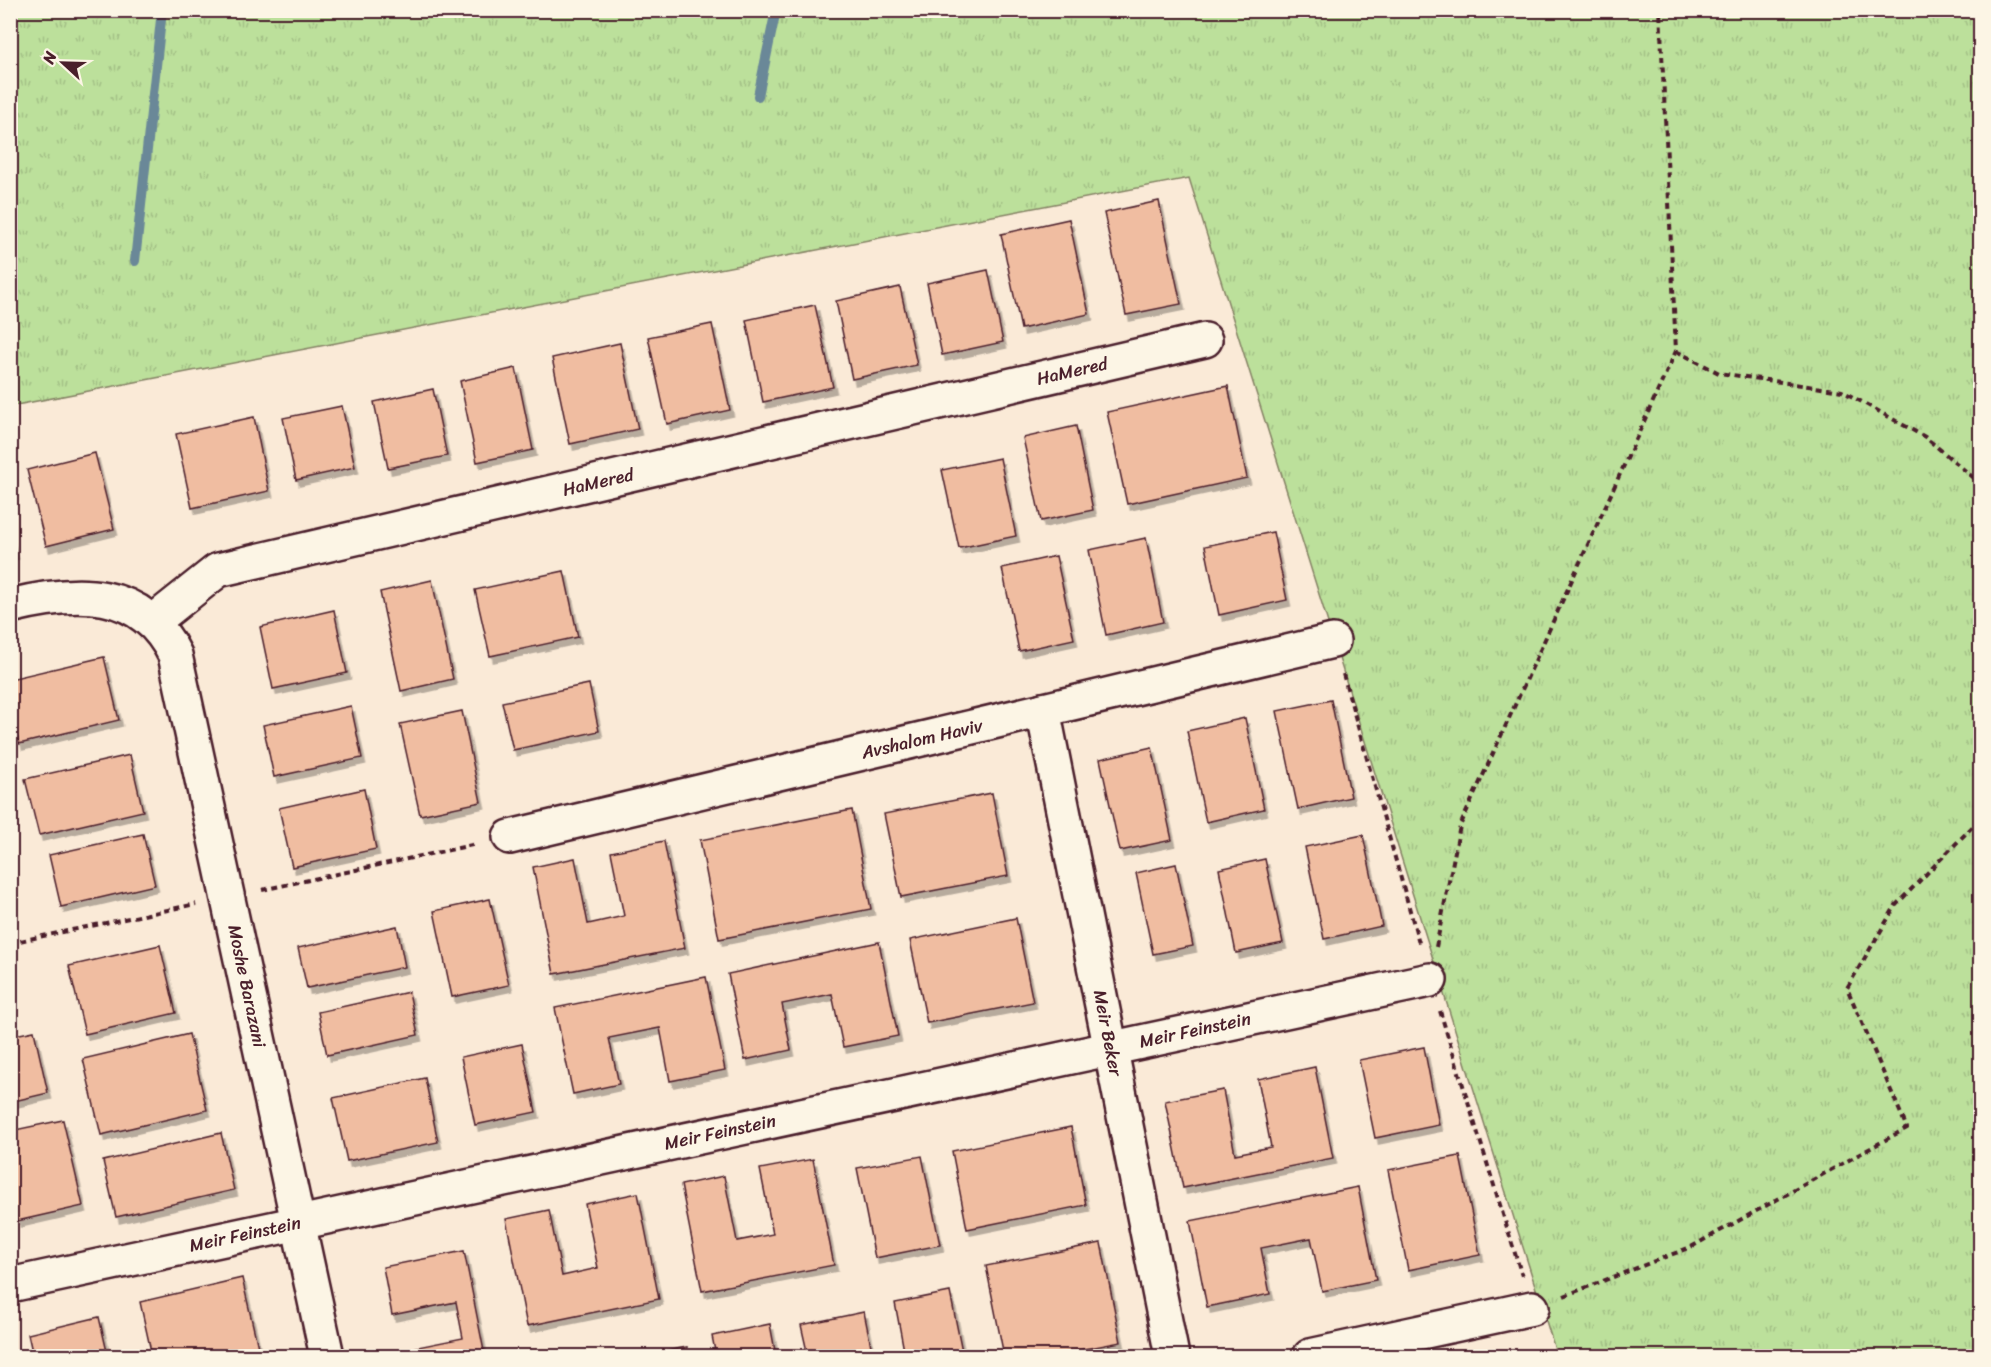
<svg xmlns="http://www.w3.org/2000/svg" width="1991" height="1367" viewBox="0 0 1991 1367" font-family="Sriracha,sans-serif">
<style>
.grass{fill:url(#grass-tufts);stroke:#838063;stroke-width:1.5}
.lines{fill:none;stroke-linecap:round;stroke-linejoin:round}
.stream{stroke:#6b8898;stroke-width:10}
.building{fill:#f0bda1;stroke:#4a1f2b;stroke-width:1.5;filter:url(#shadow)}
.minor-casing{stroke:#4a1f2b;stroke-width:38}
.tertiary-casing{stroke:#4a1f2b;stroke-width:38}
.path{stroke:#4a1f2b;stroke-width:4;stroke-dasharray:6 4.5;stroke-linecap:butt}
.minor{stroke:#fcf5e5;stroke-width:33}
.tertiary{stroke:#fcf5e5;stroke-width:33}
.labels{text-anchor:middle;dominant-baseline:central;stroke-width:5;stroke-linejoin:round;paint-order:stroke}
.street-label{font-size:18px;fill:#4a1f2b;stroke:#fcf5e5}
</style>
<defs>
<pattern id="grass-tufts" width="24" height="20" patternUnits="userSpaceOnUse" patternTransform="scale(1.5)"><rect width="24" height="20" fill="#bce09b"/><path d="M3 7l-1-3M5 7V3M7 7l1-3M15 17l-1-3M17 17v-4M19 17l1-3" fill="none" stroke="#a3c086"/></pattern>
<filter id="shadow"><feDropShadow dx="3.5" dy="6" stdDeviation="0" flood-color="#0004"/></filter>
</defs>
<rect width="100%" height="100%" fill="#faead7"/>
<filter id="ink" filterUnits="userSpaceOnUse"><feTurbulence type="fractalNoise" baseFrequency=".0167" numOctaves="2"/><feDisplacementMap in="SourceGraphic" scale="12" xChannelSelector="R" yChannelSelector="G"/><feConvolveMatrix kernelMatrix="1 2 1 2 8 2 1 2 1" color-interpolation-filters="sRGB"/></filter>
<g filter="url(#ink)">
<!-- grass -->
<polygon class="grass" points="11,11 1980,11 1980,1356 1557,1356 1189,178 11,406"/>
<g class="lines">
<!-- stream -->
<g class="stream">
<polyline points="758,96 776,10"/>
<polyline points="135,261 162,10"/>
</g>
</g>
<!-- building -->
<g class="building">
<polygon points="1159,201 1181,304 1126,315 1104,213"/>
<polygon points="1069,219 1089,314 1021,329 1001,234"/>
<polygon points="988,270 1003,342 942,355 927,283"/>
<polygon points="900,287 917,365 852,379 836,301"/>
<polygon points="815,305 833,387 763,402 746,320"/>
<polygon points="712,324 730,410 667,424 648,337"/>
<polygon points="620,343 638,429 570,444 552,358"/>
<polygon points="516,368 533,450 477,462 460,381"/>
<polygon points="1228,386 1247,478 1127,504 1107,412"/>
<polygon points="433,389 447,456 388,468 374,402"/>
<polygon points="342,406 355,467 296,480 283,418"/>
<polygon points="254,417 269,491 192,508 176,434"/>
<polygon points="1076,426 1093,510 1041,521 1023,438"/>
<polygon points="95,453 114,529 46,546 27,470"/>
<polygon points="1000,458 1016,536 959,548 942,470"/>
<polygon points="1273,532 1287,600 1219,615 1205,546"/>
<polygon points="10,534 15,553 10,555"/>
<polygon points="1146,538 1163,622 1106,635 1089,550"/>
<polygon points="1056,556 1074,639 1019,651 1002,568"/>
<polygon points="564,571 578,637 490,656 475,590"/>
<polygon points="432,580 453,679 401,691 380,592"/>
<polygon points="334,610 347,673 273,689 260,627"/>
<polygon points="104,657 119,720 19,744 10,704 10,679"/>
<polygon points="589,684 599,731 513,750 502,702"/>
<polygon points="1331,700 1351,797 1298,809 1277,711"/>
<polygon points="351,706 362,758 274,777 263,725"/>
<polygon points="462,711 481,802 420,815 400,724"/>
<polygon points="1245,718 1264,809 1206,822 1187,731"/>
<polygon points="1152,747 1172,840 1120,851 1100,759"/>
<polygon points="130,755 143,811 39,835 25,779"/>
<polygon points="364,789 376,849 292,867 279,808"/>
<polygon points="992,793 1008,876 901,897 884,814"/>
<polygon points="852,810 871,909 719,939 700,840"/>
<polygon points="143,834 155,885 61,907 49,855"/>
<polygon points="1363,835 1382,926 1324,939 1305,847"/>
<polygon points="664,841 685,948 554,974 533,867 575,858 588,924 624,916 611,852"/>
<polygon points="1265,859 1283,943 1236,953 1219,869"/>
<polygon points="1176,864 1193,946 1153,954 1136,873"/>
<polygon points="490,899 509,985 452,997 434,911"/>
<polygon points="1016,918 1033,1002 927,1023 910,940"/>
<polygon points="397,926 405,967 307,988 298,948"/>
<polygon points="879,942 898,1036 843,1047 832,994 782,1004 791,1050 745,1060 728,974"/>
<polygon points="160,945 176,1013 85,1034 69,966"/>
<polygon points="706,977 725,1070 670,1081 660,1028 609,1038 619,1084 573,1094 555,1008"/>
<polygon points="409,992 418,1035 327,1055 318,1012"/>
<polygon points="34,1031 48,1093 10,1102 10,1036"/>
<polygon points="189,1034 207,1110 101,1135 83,1059"/>
<polygon points="522,1044 536,1112 475,1125 461,1057"/>
<polygon points="1424,1047 1439,1125 1375,1138 1359,1060"/>
<polygon points="1315,1067 1333,1158 1183,1188 1165,1101 1223,1090 1235,1154 1271,1147 1258,1079"/>
<polygon points="425,1078 438,1142 347,1161 333,1098"/>
<polygon points="63,1120 83,1206 17,1221 10,1195 10,1131"/>
<polygon points="1071,1127 1086,1205 967,1229 952,1151"/>
<polygon points="221,1133 234,1190 116,1217 103,1161"/>
<polygon points="922,1156 940,1245 875,1258 857,1168"/>
<polygon points="1460,1156 1480,1255 1408,1270 1388,1170"/>
<polygon points="813,1159 834,1265 702,1291 681,1185 724,1176 737,1241 773,1234 760,1169"/>
<polygon points="1358,1187 1376,1280 1322,1291 1311,1238 1261,1248 1270,1294 1207,1307 1190,1221"/>
<polygon points="638,1193 659,1299 527,1326 506,1219 549,1210 562,1276 598,1268 585,1204"/>
<polygon points="1101,1243 1121,1342 1048,1356 1004,1356 986,1266"/>
<polygon points="464,1251 485,1356 399,1356 398,1351 463,1338 456,1302 392,1315 383,1267"/>
<polygon points="242,1278 260,1356 152,1356 140,1302"/>
<polygon points="950,1292 963,1356 905,1356 895,1303"/>
<polygon points="864,1312 873,1356 808,1356 801,1325"/>
<polygon points="99,1317 108,1356 33,1356 28,1334"/>
<polygon points="770,1324 776,1356 716,1356 712,1336"/>
<polygon points="687,1347 689,1356 642,1356"/>
</g>
<g class="lines">
<defs>
<g id="minor">
<polyline points="154,621 218,570 1205,340"/>
<polyline points="1043,710 1172,1356"/>
<polyline points="510,837 1333,641"/>
<polyline points="10,1285 1430,980"/>
<polyline points="1310,1356 1532,1308"/>
</g>
<path id="tertiary" d="M10 606C75 590 142 586 175 655L327 1356"/>
</defs>
<!-- minor casing -->
<use href="#minor" class="minor-casing"/>
<!-- tertiary casing -->
<use href="#tertiary" class="tertiary-casing"/>
<!-- path -->
<g class="path">
<polyline points="1676,351 1719,373 1842,391 1925,437 1980,483"/>
<polyline points="1343,674 1420,946"/>
<polyline points="262,890 477,844"/>
<polyline points="10,943 196,904"/>
<polyline points="1436,947 1460,826 1676,351 1660,10"/>
<polyline points="1440,1011 1522,1276"/>
<polyline points="1564,1296 1691,1247 1907,1128 1847,988 1896,905 1980,819"/>
</g>
<!-- minor -->
<use href="#minor" class="minor"/>
<!-- tertiary -->
<use href="#tertiary" class="tertiary"/>
</g>
</g>
<g class="labels">
<!-- street labels -->
<g class="street-label">
<text transform="translate(1072 371) rotate(-13)">HaMered</text>
<text transform="translate(598 482) rotate(-13)">HaMered</text>
<text transform="translate(922 739) rotate(-13)">Avshalom Haviv</text>
<text transform="translate(247 986) rotate(78)">Moshe Barazani</text>
<text transform="translate(1195 1030) rotate(-12)">Meir Feinstein</text>
<text transform="translate(1108 1033) rotate(79)">Meir Beker</text>
<text transform="translate(720 1132) rotate(-12)">Meir Feinstein</text>
<text transform="translate(245 1234) rotate(-12)">Meir Feinstein</text>
</g>
</g>
<!-- margin -->
<rect width="1991" height="1367" fill="none" stroke="#fcf5e5" stroke-width="36"/>
<rect x="18" y="18" width="1955" height="1331" fill="none" stroke="#4a1f2b" stroke-width="2" filter="url(#ink)"/>
<!-- north arrow -->
<g transform="translate(63 63) rotate(292)" stroke="#fcf5e5" stroke-width="4.5" paint-order="stroke">
<path d="M0-4.5L10 22L0 15L-10 22Z" fill="#4a1f2b"/>
<text y="-9" font-size="16" font-weight="bold" text-anchor="middle" fill="#4a1f2b">N</text>
</g>
</svg>
